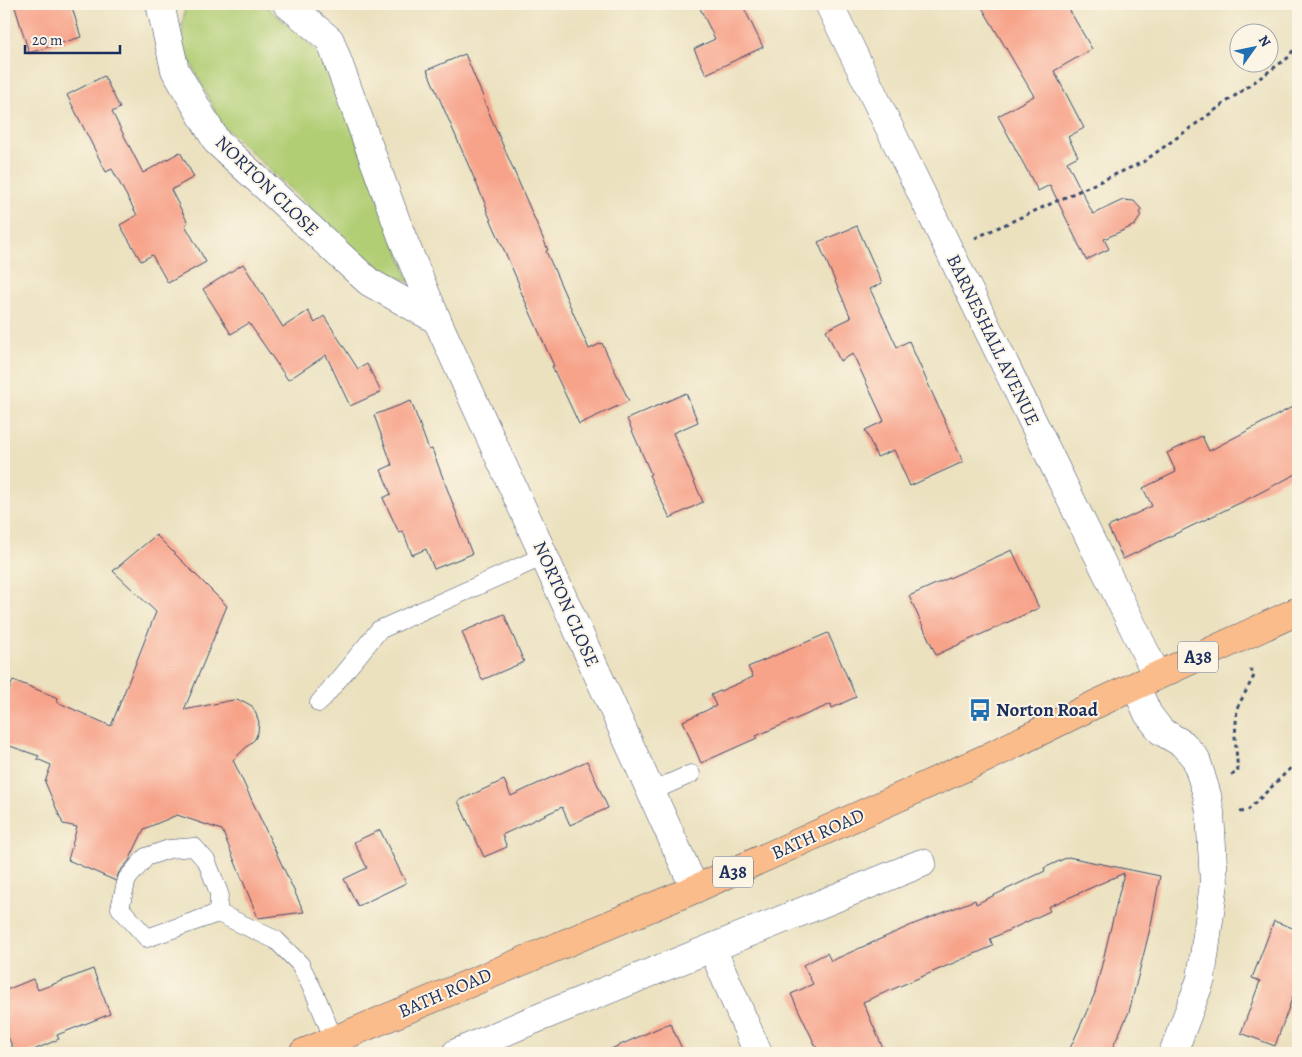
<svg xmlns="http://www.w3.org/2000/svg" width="1302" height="1057" viewBox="0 0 1302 1057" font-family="Alegreya,serif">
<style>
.green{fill:#b1ce75;stroke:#667e6a}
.building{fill:#f7a38a}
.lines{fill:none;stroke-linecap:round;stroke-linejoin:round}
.service-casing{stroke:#3a4a6d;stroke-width:19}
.minor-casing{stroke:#3a4a6d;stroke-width:29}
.primary-casing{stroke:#3a4a6d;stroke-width:29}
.path{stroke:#3a4a6d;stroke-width:3;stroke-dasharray:4 4;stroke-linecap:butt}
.service{stroke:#fff;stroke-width:18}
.minor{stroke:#fff;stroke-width:28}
.primary{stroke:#f9bc8a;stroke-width:28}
.labels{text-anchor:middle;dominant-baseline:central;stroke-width:4;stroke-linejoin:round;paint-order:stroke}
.shield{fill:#fcf5e5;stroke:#5e6a86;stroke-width:1}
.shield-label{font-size:18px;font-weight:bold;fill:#1b2f5e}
.street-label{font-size:19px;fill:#1b2f5e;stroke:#fcf5e5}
.poi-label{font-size:19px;font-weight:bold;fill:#1b2f5e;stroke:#fcf5e5;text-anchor:start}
</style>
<rect width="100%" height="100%" fill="#fcf5e5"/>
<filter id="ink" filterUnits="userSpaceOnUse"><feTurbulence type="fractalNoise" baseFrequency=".02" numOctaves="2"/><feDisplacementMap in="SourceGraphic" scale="10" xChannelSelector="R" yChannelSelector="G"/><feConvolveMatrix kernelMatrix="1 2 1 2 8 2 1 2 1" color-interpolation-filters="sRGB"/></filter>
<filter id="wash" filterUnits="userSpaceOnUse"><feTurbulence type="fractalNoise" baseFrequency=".0096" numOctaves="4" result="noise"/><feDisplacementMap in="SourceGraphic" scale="20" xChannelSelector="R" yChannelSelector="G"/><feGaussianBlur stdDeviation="1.12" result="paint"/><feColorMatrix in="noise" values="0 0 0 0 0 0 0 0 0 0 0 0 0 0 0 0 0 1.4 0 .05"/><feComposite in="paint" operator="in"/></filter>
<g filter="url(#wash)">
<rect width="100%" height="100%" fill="#ebe1bf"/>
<!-- green -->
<polygon class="green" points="185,4 264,4 327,60 410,283 365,259 222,125 181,43"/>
<g id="blocks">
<!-- building -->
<g class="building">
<polygon points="14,4 71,4 81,37 29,53"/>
<polygon points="698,4 742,4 763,47 706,74 694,49 715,39"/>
<polygon points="980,4 1066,4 1092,49 1054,71 1084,128 1068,137 1078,156 1067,162 1093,214 1123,200 1134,201 1141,209 1140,217 1135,225 1104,239 1109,249 1086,260 1050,185 1038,191 998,116 1034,96"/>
<polygon points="465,54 484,99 483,99 548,250 546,251 589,349 602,343 629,401 579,424 552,366 554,366 518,285 519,284 486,209 487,208 427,70"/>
<polygon points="104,76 120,108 112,112 143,173 180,152 194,177 171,190 188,223 185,225 206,262 168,283 152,255 141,261 120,225 137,215 112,169 106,172 67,95"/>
<polygon points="857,226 882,283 870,289 897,347 909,341 963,462 910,486 894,450 877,457 865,430 884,421 853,354 840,361 826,330 851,318 818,242"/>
<polygon points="243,264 283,327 308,311 315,323 324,316 358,369 367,364 381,392 350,406 326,355 288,380 249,323 231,334 203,289"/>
<polygon points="686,393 698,422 673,433 703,502 670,518 649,475 651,474 627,419"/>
<polygon points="411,401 429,450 432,449 472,554 434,569 426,549 412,555 403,531 399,533 383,498 391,494 381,470 392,465 374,415"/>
<polygon points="1298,404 1298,473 1242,502 1123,559 1108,527 1152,506 1143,488 1176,472 1167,453 1202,436 1209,451"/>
<polygon points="156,535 227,606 184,710 233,700 243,701 252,706 256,714 259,722 258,732 255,739 233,760 304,912 258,918 222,830 177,815 144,829 129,861 119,872 116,881 68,860 77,827 63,824 45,782 51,765 37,759 39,756 4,744 4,703 13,680 58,698 57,702 111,726 156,612 113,571"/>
<polygon points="1012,550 1039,608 936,655 909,596"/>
<polygon points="504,614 524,662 482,680 462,632"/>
<polygon points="828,633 856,697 832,708 831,704 756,736 757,738 701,763 683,721 716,706 711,695 753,677 748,667"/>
<polygon points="587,761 608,808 570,825 562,807 502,835 507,847 484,857 458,801 504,780 511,796"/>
<polygon points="380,830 406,883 358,906 344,879 367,868 354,842"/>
<polygon points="1068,857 1160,876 1151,925 1129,1012 1110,1053 1068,1053 1095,993 1124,873 1048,907 1050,911 990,939 993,946 863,1002 885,1053 819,1053 791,994 813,984 803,965 827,953 831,961 914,924 975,900 976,904 1045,871 1044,868"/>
<polygon points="1274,921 1298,930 1298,982 1275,1046 1241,1033 1260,981 1252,978"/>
<polygon points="93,969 110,1014 57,1035 59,1039 27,1053 15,1053 4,1027 4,991 33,979 38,990"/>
<polygon points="670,1023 684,1053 602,1053"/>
</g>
</g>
</g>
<g filter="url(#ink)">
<use href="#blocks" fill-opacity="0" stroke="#3a4a6d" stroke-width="1"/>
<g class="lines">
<defs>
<g id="service">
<polyline points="319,703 379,630 544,556"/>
<polyline points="650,792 691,774"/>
<polyline points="218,913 219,893 207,862 194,847 169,849 146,857 127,879 120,908 147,938 218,913 276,940 300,964 315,994 334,1040"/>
</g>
<g id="minor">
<polyline points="160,4 175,70 217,142 369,282 437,320"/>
<polyline points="287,4 330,40 402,237 437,320 695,889"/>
<polyline points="829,4 1157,676"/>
<polyline points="1136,687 1148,714 1161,731 1183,744 1196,759 1207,795 1210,812 1214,883 1201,979 1173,1053"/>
<polyline points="712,948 758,1053"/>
<polyline points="456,1053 521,1025 922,863"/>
</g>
<polyline id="primary" points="303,1053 695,889 984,759 1094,705 1298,611"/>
</defs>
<!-- service casing -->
<use href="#service" class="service-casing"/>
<!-- minor casing -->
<use href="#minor" class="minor-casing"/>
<!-- primary casing -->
<use href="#primary" class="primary-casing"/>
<!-- path -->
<g class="path">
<polyline points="975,238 1143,162 1289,57 1298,42"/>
<polyline points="1231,775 1238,772 1235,737 1237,708 1254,676 1250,667"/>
<polyline points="1240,812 1247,811 1298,761"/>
</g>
<!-- service -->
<use href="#service" class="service"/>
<!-- minor -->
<use href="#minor" class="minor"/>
<!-- primary -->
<use href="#primary" class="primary"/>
</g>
</g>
<!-- icons -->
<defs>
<symbol id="bus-bare" viewBox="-9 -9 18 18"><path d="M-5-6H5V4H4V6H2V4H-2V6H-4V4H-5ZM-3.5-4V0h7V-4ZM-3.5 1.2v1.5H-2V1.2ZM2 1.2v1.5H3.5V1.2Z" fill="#1f6fb2" stroke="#fcf5e5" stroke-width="2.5" paint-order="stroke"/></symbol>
</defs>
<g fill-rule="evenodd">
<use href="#bus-bare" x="964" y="694" width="32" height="32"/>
</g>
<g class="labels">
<!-- shield labels -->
<g class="shield">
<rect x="1178" y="641.5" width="40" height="31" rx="4"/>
<rect x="713" y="856.5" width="40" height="31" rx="4"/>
</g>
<g class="shield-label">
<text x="1198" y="657">A38</text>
<text x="733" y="872">A38</text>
</g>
<!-- street labels -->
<g class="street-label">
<text transform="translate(267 186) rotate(44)">NORTON CLOSE</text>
<text transform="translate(993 340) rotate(64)">BARNESHALL AVENUE</text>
<text transform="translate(566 604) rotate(66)">NORTON CLOSE</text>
<text transform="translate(818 834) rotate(-24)">BATH ROAD</text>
<text transform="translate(445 993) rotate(-23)">BATH ROAD</text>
</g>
<!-- poi labels -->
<g class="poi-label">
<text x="996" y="710">Norton Road</text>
</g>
</g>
<!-- margin -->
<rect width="1302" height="1057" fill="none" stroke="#fcf5e5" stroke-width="20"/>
<!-- north arrow -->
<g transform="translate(1254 48) rotate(57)"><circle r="24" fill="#fcf5e5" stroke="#a2a6af"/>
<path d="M0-4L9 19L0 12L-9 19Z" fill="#1f6fb2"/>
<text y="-8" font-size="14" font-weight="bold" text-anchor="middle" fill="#1b2f5e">N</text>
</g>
<!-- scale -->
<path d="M25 45v8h95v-8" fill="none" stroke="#1b2f5e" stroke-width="2.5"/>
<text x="32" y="45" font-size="15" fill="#1b2f5e" stroke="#fcf5e5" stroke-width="4" paint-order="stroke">20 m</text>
</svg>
